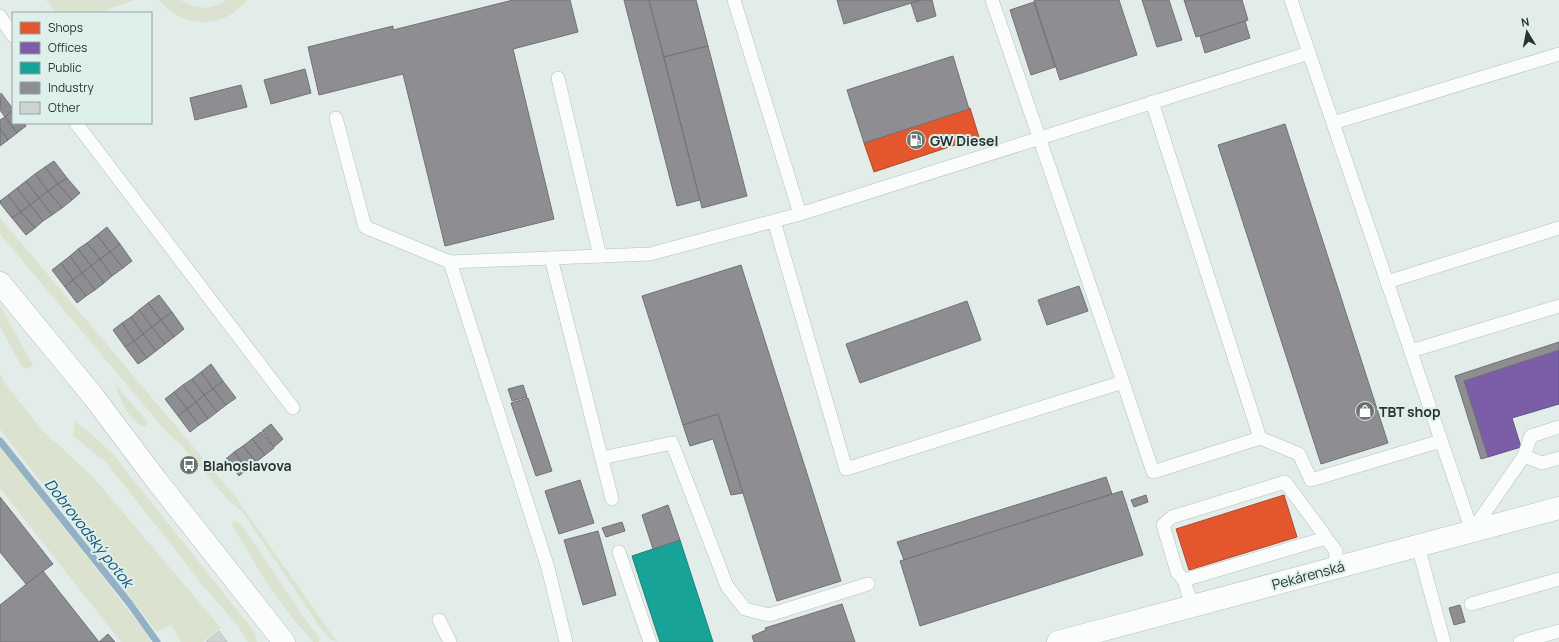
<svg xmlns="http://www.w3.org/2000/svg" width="1559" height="642" viewBox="0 0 1559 642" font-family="Manrope,sans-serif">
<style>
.green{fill:#dbe2cf}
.shops{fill:#e4572e;stroke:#ad4c2f}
.offices{fill:#7b5ea7;stroke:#635184}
.public{fill:#17a398;stroke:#1d8179}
.industry{fill:#8d8d92;stroke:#707275}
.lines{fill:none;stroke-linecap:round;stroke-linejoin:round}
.stream{stroke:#93b0c5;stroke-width:7}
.building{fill:#cdd5d4;stroke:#bcc3c2}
.lane-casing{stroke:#b8bfbd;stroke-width:14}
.street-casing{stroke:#b8bfbd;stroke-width:23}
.secondary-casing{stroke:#b8bfbd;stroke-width:23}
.lane{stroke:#fbfcfc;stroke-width:13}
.street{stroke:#fbfcfc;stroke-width:22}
.secondary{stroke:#fbfcfc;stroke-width:22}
.labels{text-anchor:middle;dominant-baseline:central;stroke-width:4;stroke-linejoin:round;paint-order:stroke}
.poi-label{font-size:14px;font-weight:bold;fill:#2c3231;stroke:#def0eb;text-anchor:start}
.street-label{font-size:14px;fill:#2c3231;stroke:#def0eb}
.water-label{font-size:15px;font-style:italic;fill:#0e4e77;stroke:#def0eb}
</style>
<rect width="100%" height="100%" fill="#e2ece9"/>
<!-- green -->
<g class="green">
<polygon points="46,0 135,0 98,13 56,13"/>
<path d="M159 0H180L194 6 206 8 217 5 227 0H247C223 30 183 29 159 0Z"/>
<polygon points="0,218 234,495 337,642 330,639 317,623 242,511 230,502 183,447 164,429 0,234"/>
<polygon points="0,306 33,365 28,369 24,368 21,365 0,327"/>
<polygon points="0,373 4,382 41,429 93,477 221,628 204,641 204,642 181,642 171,625 157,632 0,429"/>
<path d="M116 385 146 420 147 425 144 427C127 418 121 402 116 385Z"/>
<polygon points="75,422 86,429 112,453 249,625 255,633 257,642 248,642 238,626 205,588 106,462 73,436"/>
<polygon points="0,446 143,629 151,642 121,642 0,488"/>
<polygon points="233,522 238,522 242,525 305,619 319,637 319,642 313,642 291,616 265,580 232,525"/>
</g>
<!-- shops -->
<g class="shops">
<polygon points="970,108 979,137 874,172 864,143"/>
<polygon points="1284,495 1297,537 1189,570 1176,529"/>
</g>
<!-- offices -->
<polygon class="offices" points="1559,350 1559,404 1512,418 1521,447 1488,457 1464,381"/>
<!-- public -->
<polygon class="public" points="680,540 713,642 660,642 632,556"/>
<!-- industry -->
<g class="industry">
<polygon points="513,0 570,0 578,32 513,49 554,219 445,246 403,74 319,95 308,47 393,26 393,30"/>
<polygon points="624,0 649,0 700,200 677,206"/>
<polygon points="649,0 696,0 708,46 664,57"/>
<polygon points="837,0 921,0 844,24"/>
<polygon points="921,0 932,0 936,16 917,22 911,3"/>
<polygon points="1034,0 1119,0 1137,55 1060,80"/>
<polygon points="1142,0 1169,0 1182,40 1157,47"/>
<polygon points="1184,0 1242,0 1248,20 1196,37"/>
<polygon points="1034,2 1055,67 1031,75 1010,10"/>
<polygon points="1245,21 1250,38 1205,53 1200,36"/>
<polygon points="708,46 747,196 702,208 664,57"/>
<polygon points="953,56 969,109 864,143 847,90"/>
<polygon points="305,69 311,93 271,104 264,80"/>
<polygon points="241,85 247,107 195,120 190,98"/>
<polygon points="1,93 13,109 13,110 5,117 0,110"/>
<polygon points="13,110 13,123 24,123 26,126 17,133 5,117"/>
<polygon points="5,117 17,133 8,140 0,129 0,120"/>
<polygon points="1285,124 1388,443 1321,464 1218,145"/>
<polygon points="0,129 8,140 0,146"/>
<polygon points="54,161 67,178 58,184 45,167"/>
<polygon points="45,167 58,184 48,191 35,174"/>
<polygon points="35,174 48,191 39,198 26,181"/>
<polygon points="67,178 80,193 72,200 58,184"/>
<polygon points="26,181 39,198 30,205 17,188"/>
<polygon points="58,184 72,200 62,208 48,191"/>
<polygon points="17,188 30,205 21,212 8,195"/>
<polygon points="48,191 62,208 52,215 39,198"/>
<polygon points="8,195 21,212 12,218 0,203 0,201"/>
<polygon points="39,198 52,215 43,221 30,205"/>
<polygon points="30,205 43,221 35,228 21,212"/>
<polygon points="21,212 35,228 26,235 12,218"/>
<polygon points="107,227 120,244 110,252 97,235"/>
<polygon points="97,235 110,252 100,259 87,243"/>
<polygon points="87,243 100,259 91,266 78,249"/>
<polygon points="120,244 132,261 123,268 110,252"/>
<polygon points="78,249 91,266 82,273 70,256"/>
<polygon points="110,252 123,268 112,276 100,259"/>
<polygon points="70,256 82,273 73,280 61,263"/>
<polygon points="100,259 112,276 104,283 91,266"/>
<polygon points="61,263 73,280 65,287 52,270"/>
<polygon points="741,265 841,581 777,601 718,414 683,425 642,296"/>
<polygon points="91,266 104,283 95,290 82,273"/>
<polygon points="82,273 95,290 86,296 73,280"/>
<polygon points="73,280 86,296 77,303 65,287"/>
<polygon points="1079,286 1088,311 1047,325 1038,300"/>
<polygon points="159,295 172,312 161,320 148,303"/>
<polygon points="967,301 981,340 860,383 846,344"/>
<polygon points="148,303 161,320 152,327 139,310"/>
<polygon points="139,310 152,327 143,334 131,317"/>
<polygon points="172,312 184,329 174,337 161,320"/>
<polygon points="131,317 143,334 134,341 122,323"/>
<polygon points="161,320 174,337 165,344 152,327"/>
<polygon points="122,323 134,341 125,347 113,330"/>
<polygon points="152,327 165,344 156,351 143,334"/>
<polygon points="143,334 156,351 147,358 134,341"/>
<polygon points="134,341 147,358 138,364 125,347"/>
<polygon points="1559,342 1559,350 1464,381 1488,457 1481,459 1455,376"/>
<polygon points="211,364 223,381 213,389 201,372"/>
<polygon points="201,372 213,389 204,395 192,379"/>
<polygon points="192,379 204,395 196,402 183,385"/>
<polygon points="223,381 236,398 226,405 213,389"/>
<polygon points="183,385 196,402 187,409 174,392"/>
<polygon points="523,385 527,397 512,401 508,389"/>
<polygon points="213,389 226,405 217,412 204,395"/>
<polygon points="174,392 187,409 178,416 165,399"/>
<polygon points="204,395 217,412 208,419 196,402"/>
<polygon points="528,398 552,471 536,476 511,403"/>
<polygon points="196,402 208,419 199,425 187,409"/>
<polygon points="187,409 199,425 190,432 178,416"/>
<polygon points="718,414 743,493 731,495 713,439 690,446 683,425"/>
<polygon points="271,424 283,439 274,447 262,431"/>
<polygon points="261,432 274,448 265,455 252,439"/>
<polygon points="252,439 265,455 256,462 243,446"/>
<polygon points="243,446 256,462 247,469 234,452"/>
<polygon points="234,452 247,469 239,476 226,459"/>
<polygon points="1106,477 1112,494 904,560 897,542"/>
<polygon points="580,480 594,523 559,534 545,491"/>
<polygon points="1122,491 1143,555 920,626 900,561"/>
<polygon points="1146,495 1148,502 1134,507 1131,500"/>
<polygon points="0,497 53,564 26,584 0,552"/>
<polygon points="668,505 680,540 653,549 642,515"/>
<polygon points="622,522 625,531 606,537 602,528"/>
<polygon points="598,531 616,595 583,605 564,540"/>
<polygon points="43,571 99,642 108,634 115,642 0,642 0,605"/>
<polygon points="842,604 855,642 754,642 752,636 766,630 765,628"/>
<polygon points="1460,605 1465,622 1454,625 1449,608"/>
</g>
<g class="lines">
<!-- stream -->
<polyline class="stream" points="0,441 130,604 157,642"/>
</g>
<!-- building -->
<polygon class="building" points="219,631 227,642 207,642 207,641"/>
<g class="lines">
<defs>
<g id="lane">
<polyline points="734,0 800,214 1309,53"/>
<polyline points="1291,0 1472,531"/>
<polyline points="0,16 13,36"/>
<polyline points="558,78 600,256"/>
<polyline points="336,118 365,227 450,262"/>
<polyline points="76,123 293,408"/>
<polyline points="1333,123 1559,54"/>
<polyline points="774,221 846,469 1123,382 992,0"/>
<polyline points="551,258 612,499"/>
<polyline points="1387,282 1559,228"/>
<polyline points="1411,351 1559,306"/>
<polyline points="1123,382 1153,472 1260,438 1152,102"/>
<polyline points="1260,438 1299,454 1311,480 1441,441"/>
<polyline points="1524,456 1542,463 1559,458"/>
<polyline points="602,458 672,443 727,586 745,609 769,615 868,584"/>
<polyline points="1472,531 1524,456 1531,436 1559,427"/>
<polyline points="1418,546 1444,642"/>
<polyline points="619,552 650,642"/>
<polyline points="1184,580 1326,538"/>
<polyline points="1471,604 1559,579"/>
<polyline points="1192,606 1184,580 1177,572 1163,525 1172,517 1285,482 1323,533 1326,538 1336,551 1335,568"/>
<polyline points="439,620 450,642"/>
<polyline points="566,642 548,568 450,262 650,254 800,214"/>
<polyline points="1520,642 1559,631"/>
</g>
<polyline id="street" points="1058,642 1559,508"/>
<polyline id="secondary" points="0,283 93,396 157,481 284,642"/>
</defs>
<!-- lane casing -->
<use href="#lane" class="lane-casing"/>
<!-- street casing -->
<use href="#street" class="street-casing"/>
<!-- secondary casing -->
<use href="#secondary" class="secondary-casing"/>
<!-- lane -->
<use href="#lane" class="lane"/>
<!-- street -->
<use href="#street" class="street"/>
<!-- secondary -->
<use href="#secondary" class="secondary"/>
</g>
<!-- icons -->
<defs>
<symbol id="fuel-disc" viewBox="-11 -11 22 22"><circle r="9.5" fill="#6c7371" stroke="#def0eb"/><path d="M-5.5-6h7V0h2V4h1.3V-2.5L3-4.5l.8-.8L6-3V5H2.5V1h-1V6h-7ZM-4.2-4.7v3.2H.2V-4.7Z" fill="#fff"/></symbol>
<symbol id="shop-disc" viewBox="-11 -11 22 22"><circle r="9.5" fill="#6c7371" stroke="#def0eb"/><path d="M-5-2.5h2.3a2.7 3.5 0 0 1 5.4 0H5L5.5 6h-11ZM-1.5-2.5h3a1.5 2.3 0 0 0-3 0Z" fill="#fff"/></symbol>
<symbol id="bus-disc" viewBox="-11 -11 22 22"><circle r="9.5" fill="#6c7371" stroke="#def0eb"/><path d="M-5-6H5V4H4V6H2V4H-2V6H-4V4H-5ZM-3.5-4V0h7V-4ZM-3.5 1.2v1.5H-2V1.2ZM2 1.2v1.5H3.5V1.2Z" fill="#fff"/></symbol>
</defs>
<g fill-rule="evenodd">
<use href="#fuel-disc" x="905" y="129" width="22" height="22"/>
<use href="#shop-disc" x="1354" y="400" width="22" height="22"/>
<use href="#bus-disc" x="178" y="454" width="22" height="22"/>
</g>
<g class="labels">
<!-- poi labels -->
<g class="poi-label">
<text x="930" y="140">GW Diesel</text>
<text x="1379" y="411">TBT shop</text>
<text x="203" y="465">Blahoslavova</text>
</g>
<!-- street labels -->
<g class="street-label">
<text transform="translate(1308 575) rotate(-15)">Pekárenská</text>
</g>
<!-- water labels -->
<g class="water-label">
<text transform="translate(89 533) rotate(52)">Dobrovodský potok</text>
</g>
</g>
<!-- legend -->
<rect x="12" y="12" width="140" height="112" fill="#def0eb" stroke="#97a4a1"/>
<rect x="20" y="22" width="20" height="12" fill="#e4572e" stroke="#97a4a1"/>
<text x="48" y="32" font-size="12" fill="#2c3231">Shops</text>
<rect x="20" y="42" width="20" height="12" fill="#7b5ea7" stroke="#97a4a1"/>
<text x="48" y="52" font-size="12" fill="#2c3231">Offices</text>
<rect x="20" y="62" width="20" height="12" fill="#17a398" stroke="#97a4a1"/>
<text x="48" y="72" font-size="12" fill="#2c3231">Public</text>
<rect x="20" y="82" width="20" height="12" fill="#8d8d92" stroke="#97a4a1"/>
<text x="48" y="92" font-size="12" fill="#2c3231">Industry</text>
<rect x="20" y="102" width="20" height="12" fill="#cdd5d4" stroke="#97a4a1"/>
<text x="48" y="112" font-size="12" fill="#2c3231">Other</text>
<!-- north arrow -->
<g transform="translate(1527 32) rotate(350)" stroke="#def0eb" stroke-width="3" paint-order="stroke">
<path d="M0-3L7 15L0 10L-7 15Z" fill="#2c3231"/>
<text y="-6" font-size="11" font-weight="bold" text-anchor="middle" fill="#2c3231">N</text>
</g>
</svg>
